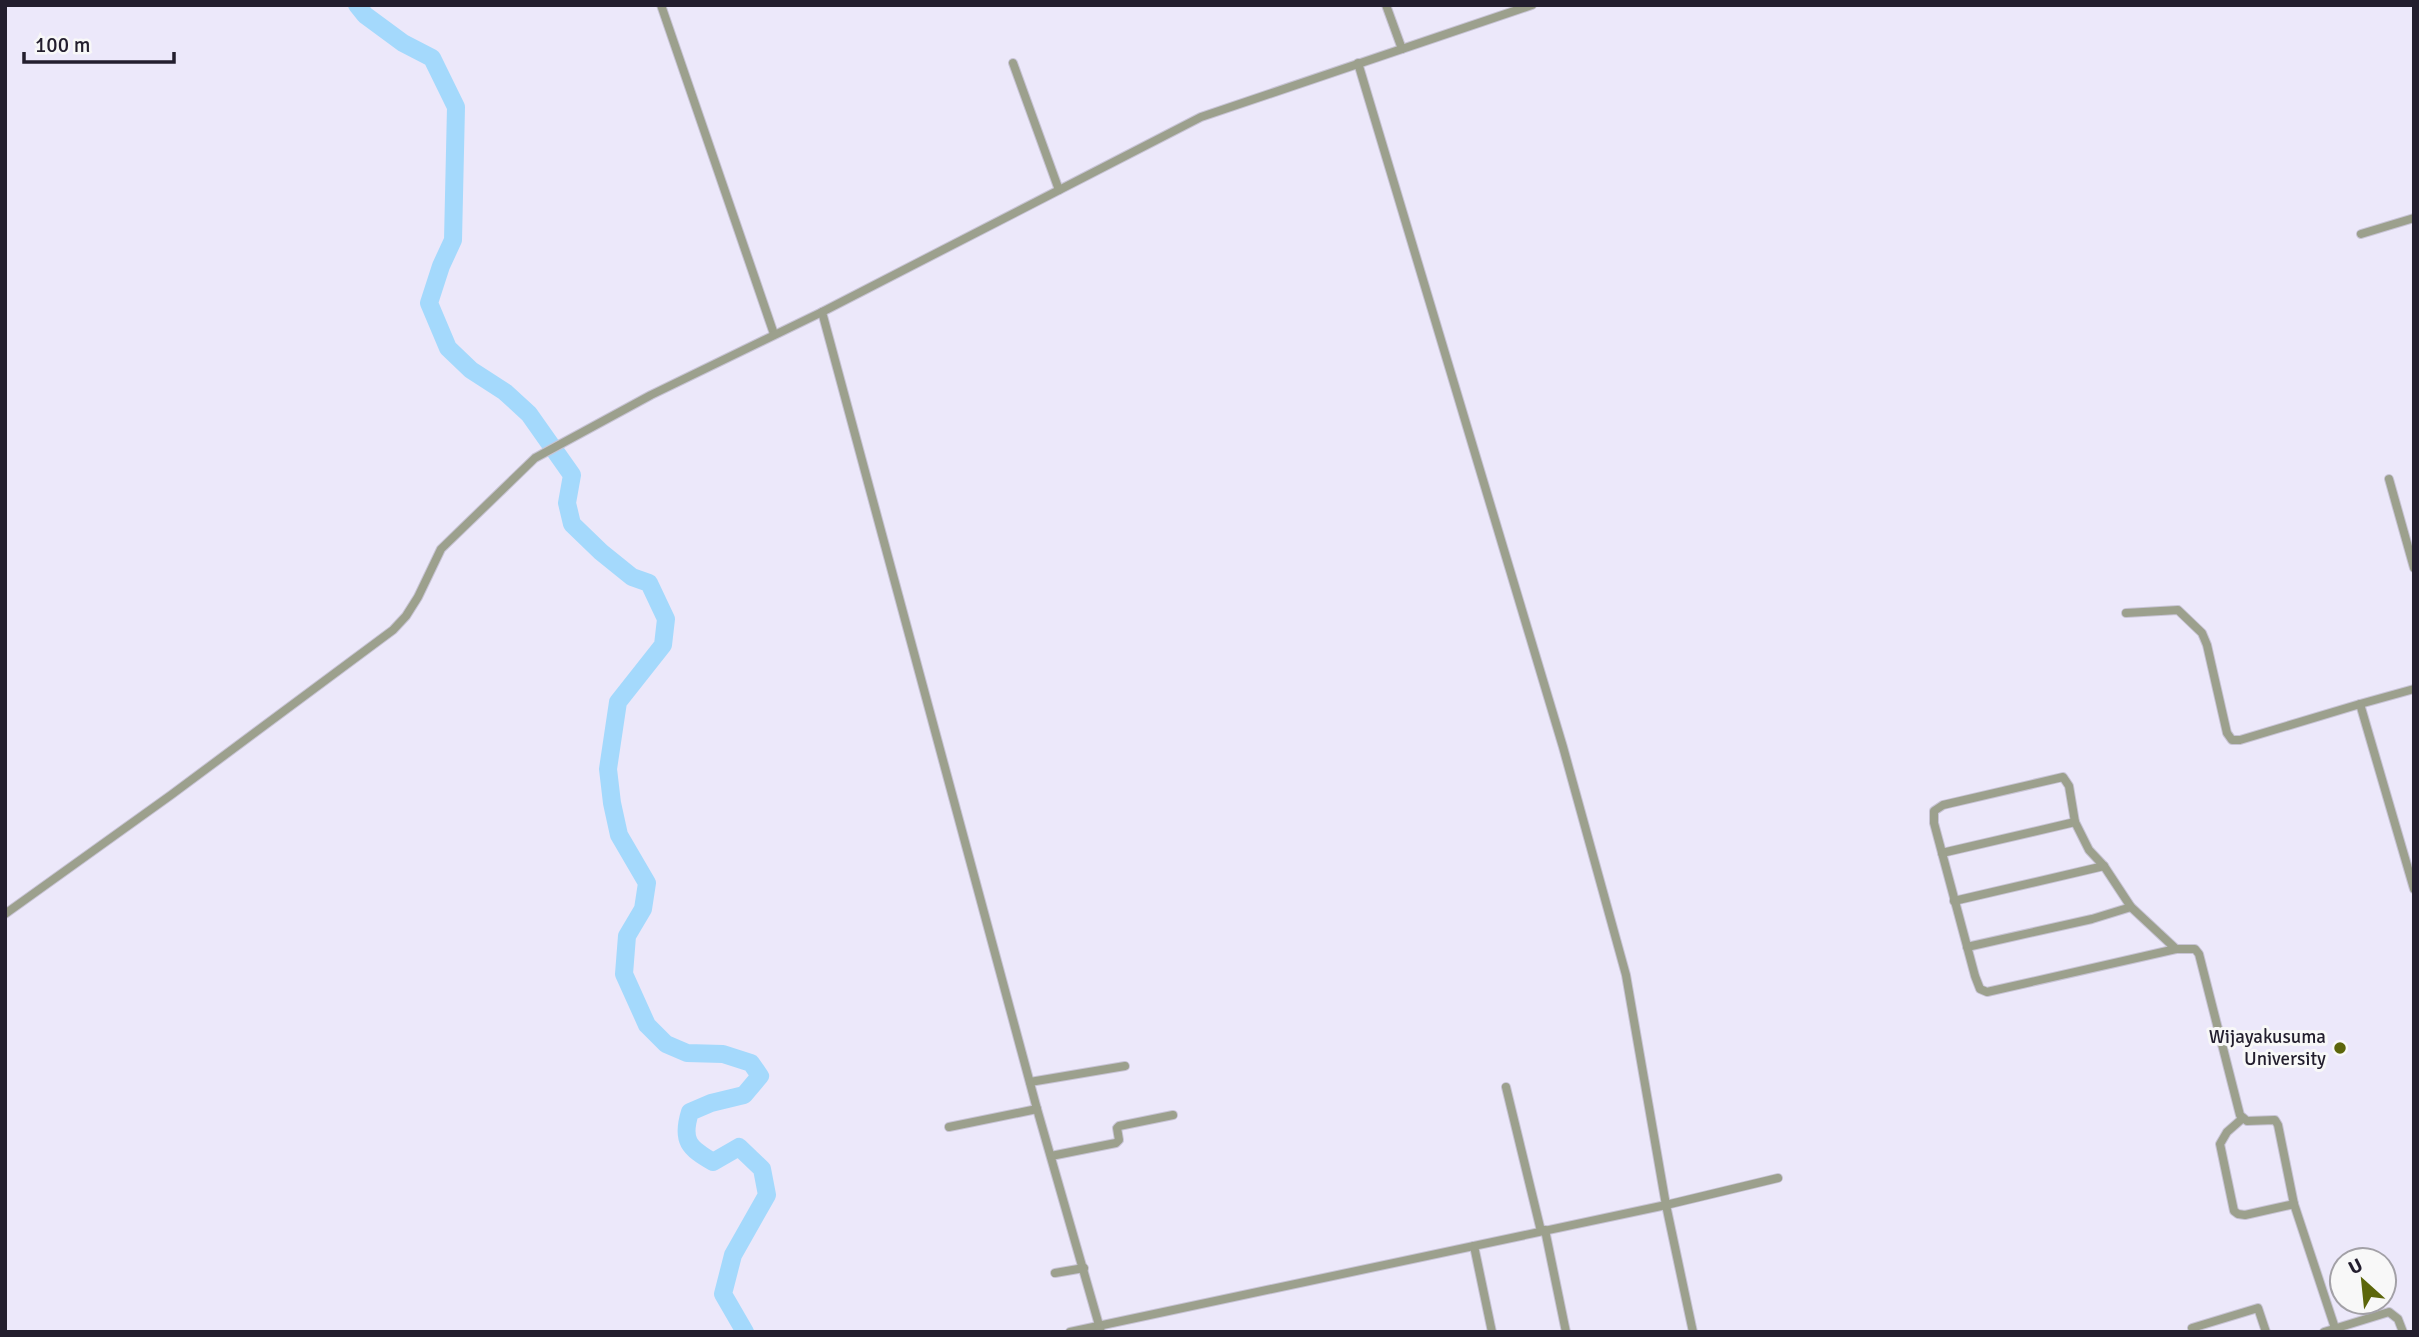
<svg xmlns="http://www.w3.org/2000/svg" width="2419" height="1337" viewBox="0 0 2419 1337" font-family="Signika,sans-serif">
<style>
.lines{fill:none;stroke-linecap:round;stroke-linejoin:round}
.river{stroke:#a4d9fc;stroke-width:18}
.street-casing{stroke:#c8c4d5;stroke-width:10}
.street{stroke:#9ca08d;stroke-width:8}
.poi-dot{fill:#5c660a;stroke:#f8f8f8;stroke-width:2.5}
.labels{text-anchor:middle;dominant-baseline:central;stroke-width:6;stroke-linejoin:round;paint-order:stroke}
.poi-label{font-size:19px;fill:#231e2e;stroke:#f8f8f8;text-anchor:end}
</style>
<rect width="100%" height="100%" fill="#ece8fa"/>
<g class="lines">
<!-- river -->
<path class="river" d="M357 5 365 15 403 43 432 58 456 107 453 240 441 266 429 303 448 348 471 370 505 392 529 414 572 475 567 503 572 524 601 552 632 577 649 583 666 619 663 645 618 702 608 769 612 803 619 835 647 883 643 909 627 936 624 974 647 1025 666 1044 687 1053 723 1054 751 1063 760 1076 744 1095 711 1103 690 1112C681 1141 689 1148 713 1162L739 1147 762 1169 767 1195 733 1255 723 1294 745 1332"/>
<defs>
<g id="street">
<polyline points="661,5 774,334"/>
<polyline points="1386,5 1402,49"/>
<polyline points="1013,63 1059,190"/>
<polyline points="1358,63 1563,747 1626,975 1666,1205 1693,1332"/>
<polyline points="2361,234 2414,218"/>
<polyline points="2389,479 2414,568"/>
<polyline points="2126,613 2178,610 2202,633 2207,645 2227,733 2232,740 2240,740 2360,704"/>
<polyline points="2414,689 2360,704 2414,889"/>
<polyline points="1942,853 2075,822"/>
<polyline points="1954,901 2104,866"/>
<polyline points="5,914 171,795 393,630 406,616 418,597 441,549 535,458 651,395 822,312"/>
<polyline points="1967,947 2092,919 2131,907"/>
<polyline points="2176,949 2131,907 2104,866 2089,850 2075,822 2069,786 2063,777 1943,805 1934,811 1934,823 1975,976 1980,989 1987,992 2176,949 2195,949 2199,954 2240,1115 2247,1121 2275,1120 2278,1125 2294,1204 2335,1328"/>
<polyline points="1030,1082 1125,1066"/>
<polyline points="1506,1087 1541,1231"/>
<polyline points="2243,1118 2227,1132 2220,1144 2234,1211 2238,1214 2245,1215 2294,1204"/>
<polyline points="949,1127 1037,1109"/>
<polyline points="1051,1156 1116,1143 1119,1140 1117,1128 1119,1126 1173,1115"/>
<polyline points="1545,1230 1566,1332"/>
<polyline points="1474,1246 1492,1332"/>
<polyline points="1055,1273 1084,1268"/>
<polyline points="2192,1328 2258,1308 2266,1332"/>
<polyline points="1070,1332 1666,1205 1778,1178"/>
<polyline points="1101,1332 1037,1109 822,312 1201,117 1532,5"/>
<polyline points="2324,1332 2389,1312 2398,1319 2403,1332"/>
</g>
</defs>
<!-- street casing -->
<use href="#street" class="street-casing"/>
<!-- street -->
<use href="#street" class="street"/>
</g>
<!-- markers -->
<circle class="poi-dot" cx="2340" cy="1048" r="7"/>
<g class="labels">
<!-- poi labels -->
<g class="poi-label">
<text x="2326" y="1037">Wijayakusuma<tspan x="2326" dy="22">University</tspan></text>
</g>
</g>
<!-- border -->
<rect width="2419" height="1337" fill="none" stroke="#231e2e" stroke-width="14"/>
<!-- north arrow -->
<g transform="translate(2363 1281) rotate(333)"><circle r="33" fill="#f8f8f8" stroke="#a3a1a7" stroke-width="2"/>
<path d="M0-5L12 26L0 18L-12 26Z" fill="#5c660a"/>
<text y="-10" font-size="19" font-weight="bold" text-anchor="middle" fill="#231e2e">U</text>
</g>
<!-- scale -->
<path d="M24 52v10h150v-10" fill="none" stroke="#231e2e" stroke-width="3.5"/>
<text x="35" y="52" font-size="21" fill="#231e2e" stroke="#f8f8f8" stroke-width="5" paint-order="stroke">100 m</text>
</svg>
